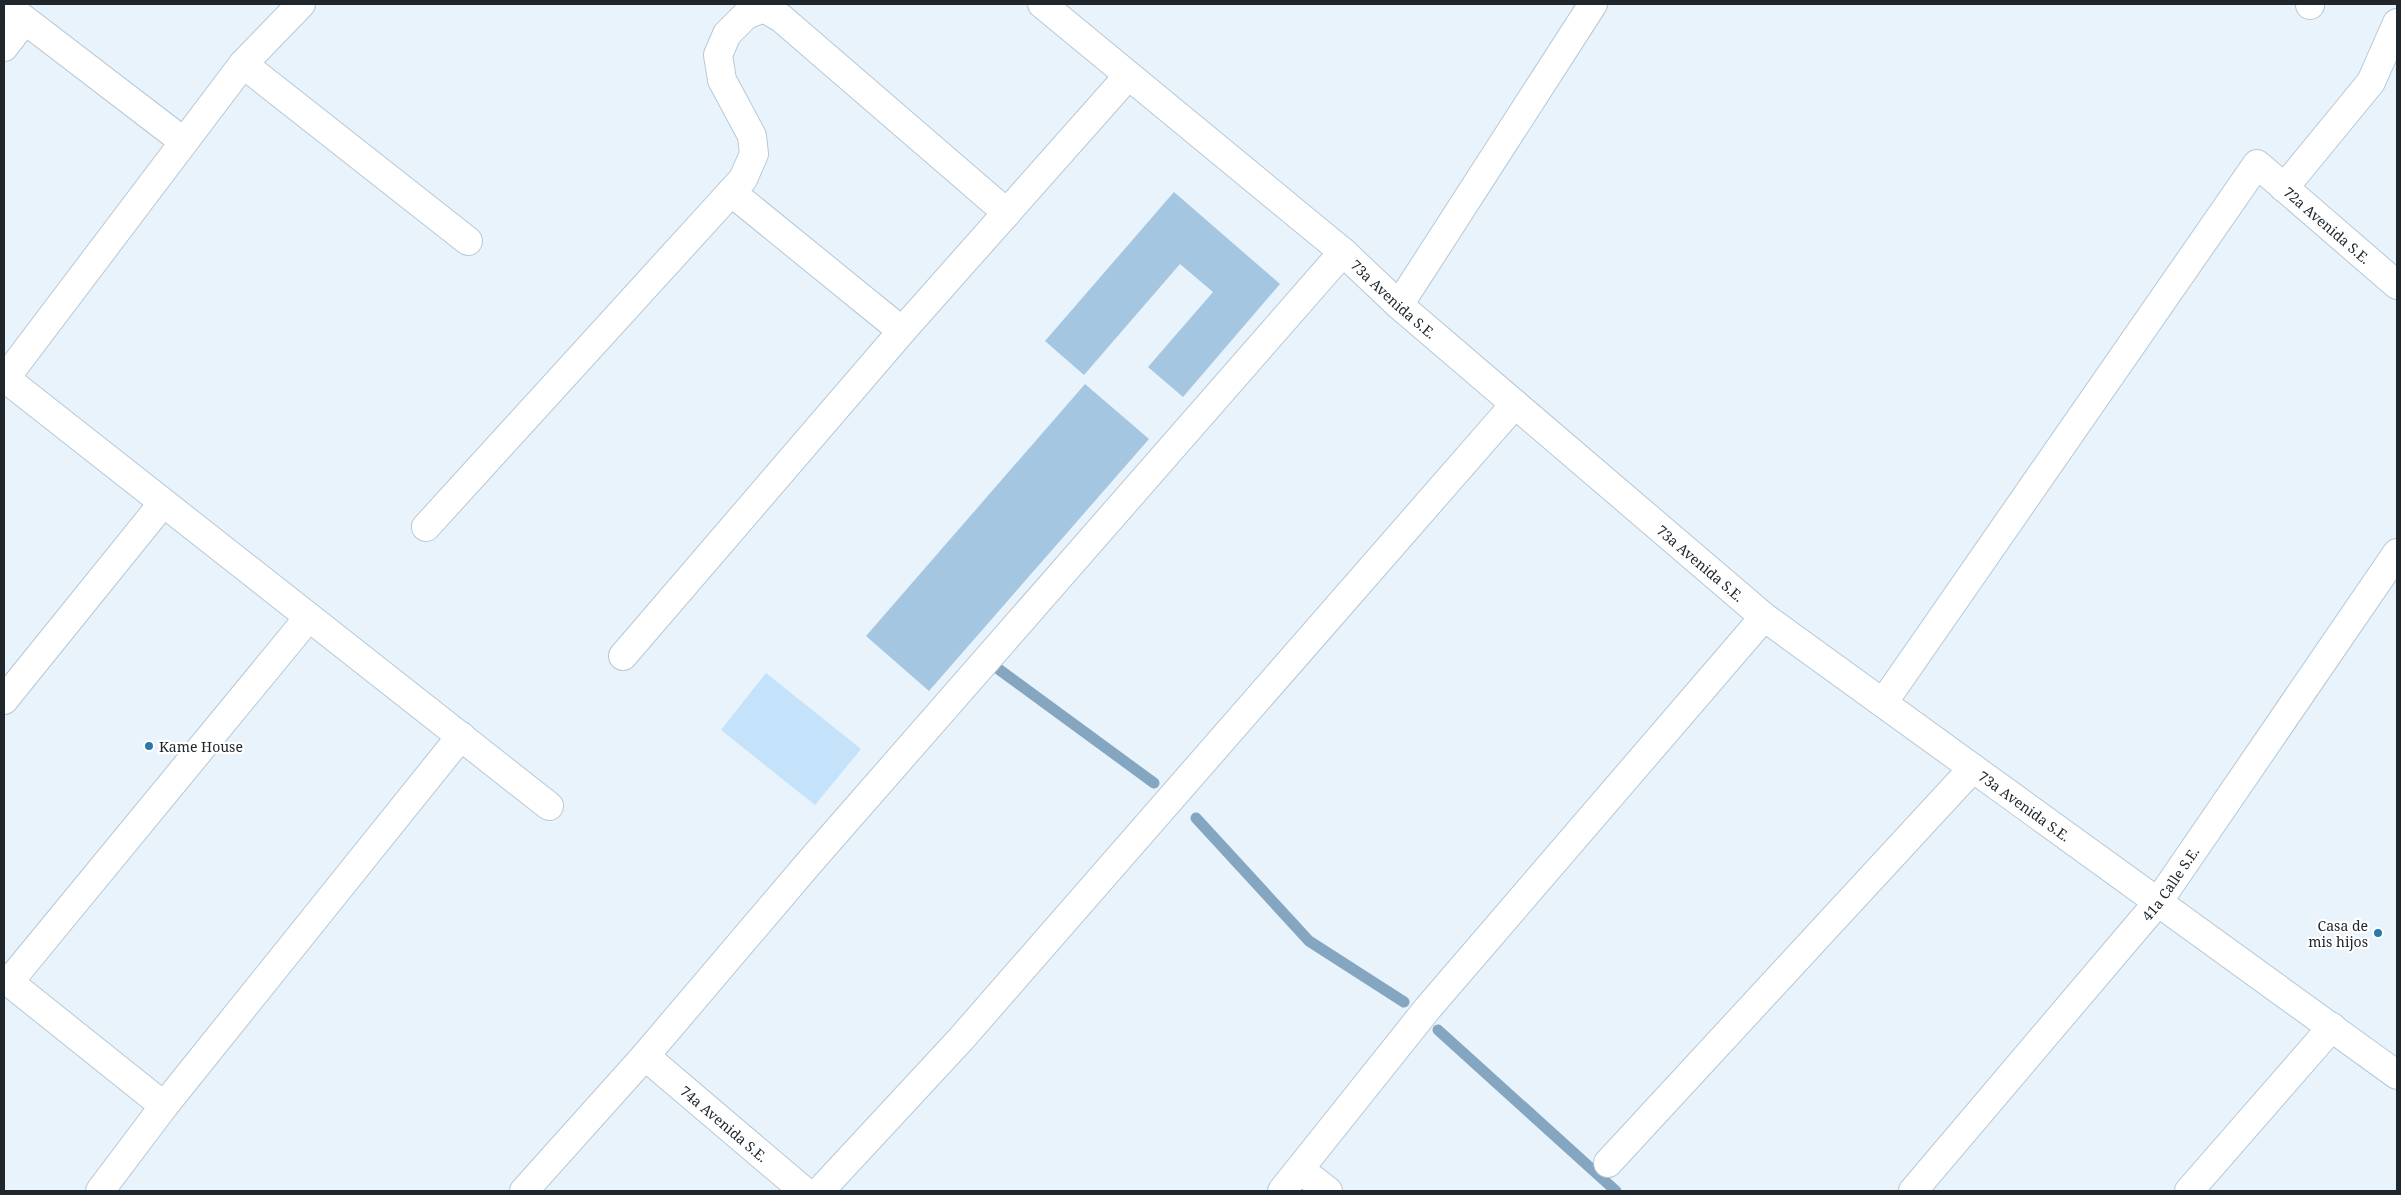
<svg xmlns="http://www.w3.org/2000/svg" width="2401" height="1195" viewBox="0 0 2401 1195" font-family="'Noto Serif',serif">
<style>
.green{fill:#c4e3fb}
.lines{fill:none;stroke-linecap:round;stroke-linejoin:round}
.stream{stroke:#84a6c0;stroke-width:11}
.building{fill:#a4c6e1}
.minor-casing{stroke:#b6c8d6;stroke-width:30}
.minor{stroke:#fff;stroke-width:28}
.poi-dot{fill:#2b78aa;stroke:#fff;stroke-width:2}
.labels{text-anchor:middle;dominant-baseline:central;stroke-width:4.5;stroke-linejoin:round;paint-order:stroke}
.street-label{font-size:14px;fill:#20272c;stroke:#fff}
.poi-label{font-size:14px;fill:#20272c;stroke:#fff;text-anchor:start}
</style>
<rect width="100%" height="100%" fill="#e8f3fc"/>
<!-- green -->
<polygon class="green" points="766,673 861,749 815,805 721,730"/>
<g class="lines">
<!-- stream -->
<g class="stream">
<polyline points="997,668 1154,783"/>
<polyline points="1196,818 1309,941 1404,1002"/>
<polyline points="1438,1030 1616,1191"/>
</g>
</g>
<!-- building -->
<g class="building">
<polygon points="1174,192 1280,284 1183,397 1148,367 1213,292 1180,264 1084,375 1045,341"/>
<polygon points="1085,384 1149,439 929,691 866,636"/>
</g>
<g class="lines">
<defs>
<g id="minor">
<polyline points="4,4 183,141"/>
<path id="s1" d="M1042 4 1343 252 1399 305 1764 617 2397 1075"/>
<polyline points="2310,4 2310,5"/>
<polyline points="4,47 24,21"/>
<polyline points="243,64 468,241"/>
<polyline points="2284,188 2371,82 2397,23"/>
<polyline points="731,192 902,331"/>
<polyline points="1399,305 1593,4"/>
<polyline points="5,378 549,806"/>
<polyline points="4,380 243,64 301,4"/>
<polyline points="426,527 743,179 754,154 752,136 722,80 718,55 727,34 746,15 764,8 781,18 1007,213"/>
<polyline points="623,656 902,331 1128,76"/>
<polyline points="4,700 163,503"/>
<path id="s2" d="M1883 703 2257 164 2397 285"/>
<polyline points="4,978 164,1106"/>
<polyline points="9,982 309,617"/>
<path id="s3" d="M645 1056 804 1191"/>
<polyline points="1608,1163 1973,768"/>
<polyline points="1301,1170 1328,1191"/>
<polyline points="100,1191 164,1106 461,736"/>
<polyline points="524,1191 645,1056 809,863 1343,252"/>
<polyline points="820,1191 961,1039 1515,404"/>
<polyline points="1282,1191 1428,1008 1764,617"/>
<path id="s4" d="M1913 1191 2158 902 2397 553"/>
<polyline points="2189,1191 2332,1027"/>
</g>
</defs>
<!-- minor casing -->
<use href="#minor" class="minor-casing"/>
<!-- minor -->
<use href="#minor" class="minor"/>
</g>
<!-- markers -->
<g class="poi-dot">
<circle cx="149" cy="746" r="5"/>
<circle cx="2378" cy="933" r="5"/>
</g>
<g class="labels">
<!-- street labels -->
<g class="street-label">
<text stroke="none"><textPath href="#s2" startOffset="749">72a Avenida S.E.</textPath></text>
<text stroke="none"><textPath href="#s1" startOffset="459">73a Avenida S.E.</textPath></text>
<text stroke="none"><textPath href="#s1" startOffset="864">73a Avenida S.E.</textPath></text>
<text stroke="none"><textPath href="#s1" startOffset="1269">73a Avenida S.E.</textPath></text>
<text stroke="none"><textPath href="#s4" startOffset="401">41a Calle S.E.</textPath></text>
<text stroke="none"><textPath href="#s3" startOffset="104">74a Avenida S.E.</textPath></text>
</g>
<!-- poi labels -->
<g class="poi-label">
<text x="159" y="746">Kame House</text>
<text x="2368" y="925" text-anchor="end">Casa de<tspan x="2368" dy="16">mis hijos</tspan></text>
</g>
</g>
<!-- border -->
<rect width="2401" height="1195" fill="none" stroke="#20272c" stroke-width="10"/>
</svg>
